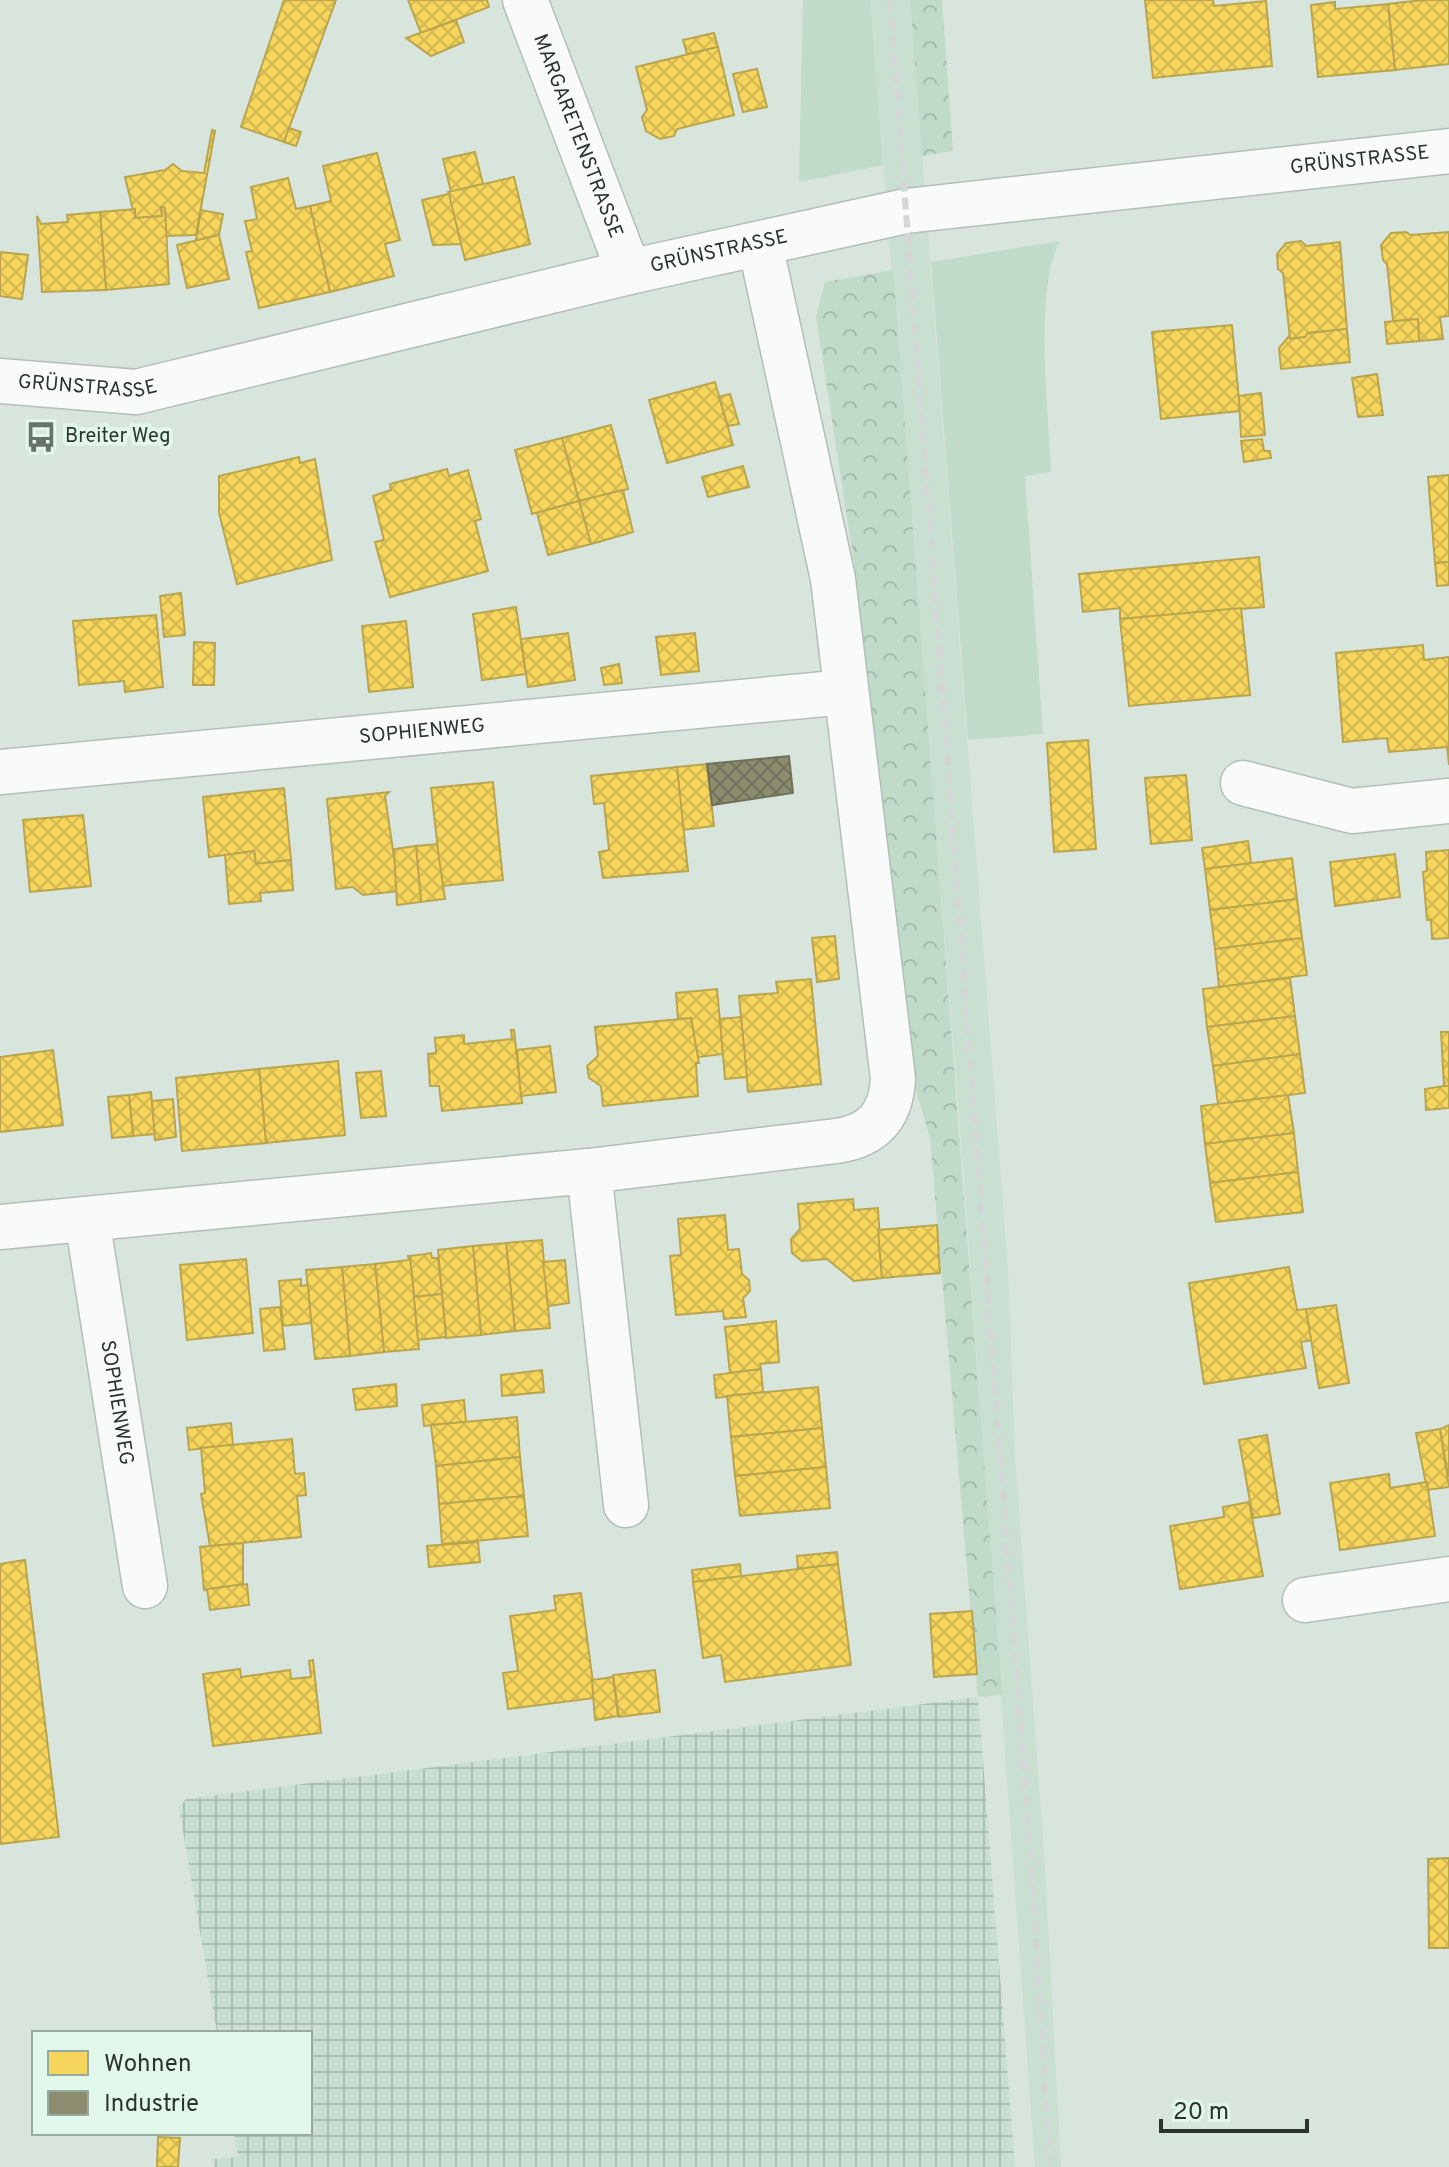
<svg xmlns="http://www.w3.org/2000/svg" width="1449" height="2167" viewBox="0 0 1449 2167" font-family="Overpass,sans-serif">
<style>
.built{fill:#c9dfd1}
.industrial{fill:url(#industrial-grid)}
.green{fill:#c0dbca}
.forest{fill:url(#forest-crowns)}
.homes{fill:url(#homes-cross-hatch);stroke:#b9a54e;stroke-width:2}
.industry{fill:url(#industry-cross-hatch);stroke:#6f725b;stroke-width:2}
.lines{fill:none;stroke-linecap:round;stroke-linejoin:round}
.minor-casing{stroke:#b4beb8;stroke-width:47}
.minor{stroke:#f9fbfa;stroke-width:44}
.rail{stroke:#d2d6d4;stroke-width:6;stroke-dasharray:12 6;stroke-linecap:butt}
.labels{text-anchor:middle;dominant-baseline:central;stroke-width:8;stroke-linejoin:round;paint-order:stroke}
.street-label{font-size:20px;fill:#2c342f;stroke:#e0f7e9}
.poi-label{font-size:20px;fill:#2c342f;stroke:#e0f7e9;text-anchor:start}
</style>
<defs>
<pattern id="industrial-grid" width="8" height="8" patternUnits="userSpaceOnUse" patternTransform="scale(2)"><rect width="8" height="8" fill="#c9dfd1"/><path d="M0 4h8M4 0v8" fill="none" stroke="#adc0b4"/></pattern>
<pattern id="forest-crowns" width="20" height="18" patternUnits="userSpaceOnUse" patternTransform="scale(2)"><rect width="20" height="18" fill="#c0dbca"/><path d="M2 6a3 3 0 1 1 6 0M12 15a3 3 0 1 1 6 0" fill="none" stroke="#a5bdae"/></pattern>
<pattern id="homes-cross-hatch" width="8" height="8" patternUnits="userSpaceOnUse" patternTransform="scale(2)"><rect width="8" height="8" fill="#f6d55c"/><path d="M0 0l8 8M0 8l8-8" fill="none" stroke="#d3b750"/></pattern>
<pattern id="industry-cross-hatch" width="8" height="8" patternUnits="userSpaceOnUse" patternTransform="scale(2)"><rect width="8" height="8" fill="#8c8c6e"/><path d="M0 0l8 8M0 8l8-8" fill="none" stroke="#73735b"/></pattern>
</defs>
<rect width="100%" height="100%" fill="#d8e5dd"/>
<!-- built -->
<polygon class="built" points="870,0 910,0 1008,1271 1015,1456 1045,1868 1061,2167 1035,2167 963,1168"/>
<!-- industrial -->
<polygon class="industrial" points="978,1697 1015,2167 214,2167 212,2159 238,2157 234,2133 310,2133 310,2033 217,2033 179,1807 186,1799"/>
<!-- green -->
<g class="green">
<polygon points="803,0 870,0 883,165 799,182"/>
<path d="M1060 241C1033 291 1049 413 1051 472L1025 476 1043 734 968 740 931 262Z"/>
</g>
<!-- forest -->
<g class="forest">
<polygon points="910,0 942,0 953,151 922,156"/>
<polygon points="893,270 1002,1695 978,1697 930,1138 916,1090 854,562 816,317 825,282"/>
</g>
<!-- homes -->
<g class="homes">
<polygon points="284,0 336,0 284,142 241,127"/>
<polygon points="408,0 487,0 489,7 421,33"/>
<polygon points="1145,0 1213,0 1214,6 1266,1 1272,66 1153,78"/>
<polygon points="1423,0 1449,0 1449,64 1395,70 1388,4"/>
<polygon points="1335,2 1335,9 1388,4 1395,70 1318,77 1311,5"/>
<polygon points="456,20 464,42 431,56 406,38"/>
<polygon points="714,33 718,47 687,54 683,40"/>
<polygon points="718,47 734,115 677,129 674,136 660,139 646,131 642,117 647,110 636,67"/>
<polygon points="757,69 767,107 743,112 733,74"/>
<polygon points="289,128 301,132 296,146 284,142"/>
<polygon points="212,130 215,131 196,235 166,236 165,208 161,207 162,216 135,218 125,177 165,170 173,164 182,171 204,173"/>
<polygon points="475,152 483,184 451,192 443,159"/>
<polygon points="377,153 400,240 385,244 394,276 330,292 310,206 331,201 323,166"/>
<polygon points="514,177 530,244 465,260 448,192"/>
<polygon points="288,178 296,209 310,206 330,292 259,308 246,252 252,251 245,221 257,219 251,187"/>
<polygon points="449,194 461,244 433,245 422,200"/>
<polygon points="161,207 165,208 169,284 106,290 100,212 135,209 135,218 162,216"/>
<polygon points="201,210 223,214 219,235 196,240"/>
<polygon points="100,212 106,290 42,292 37,216 41,224 68,222 67,215"/>
<polygon points="1406,232 1411,235 1449,232 1449,316 1440,317 1443,339 1419,341 1418,319 1393,321 1387,264 1383,260 1381,245 1391,233"/>
<polygon points="219,235 229,279 187,288 177,245"/>
<polygon points="1301,241 1306,246 1340,242 1347,329 1308,333 1305,337 1290,339 1283,273 1278,269 1277,254 1286,243"/>
<polygon points="0,252 28,255 22,299 0,296"/>
<polygon points="1418,319 1419,341 1387,344 1385,322"/>
<polygon points="1232,325 1240,411 1161,419 1152,332"/>
<polygon points="1347,329 1350,362 1281,369 1279,348 1289,336 1290,339 1305,337 1308,333"/>
<polygon points="1377,374 1383,415 1358,417 1352,378"/>
<polygon points="715,382 733,445 667,463 649,400"/>
<polygon points="1261,393 1265,435 1241,437 1239,396"/>
<polygon points="730,394 739,424 728,426 719,397"/>
<polygon points="611,425 628,489 579,501 562,438"/>
<polygon points="562,438 579,501 532,514 515,450"/>
<polygon points="1262,439 1264,451 1270,451 1271,458 1244,462 1241,441"/>
<polygon points="299,457 300,463 315,459 332,560 237,584 219,513 219,476"/>
<polygon points="743,466 749,487 708,497 702,477"/>
<polygon points="447,469 449,476 468,470 481,519 475,521 488,571 390,597 375,542 384,540 373,496 391,490 390,484"/>
<polygon points="1449,475 1449,562 1435,563 1428,477"/>
<polygon points="623,490 633,532 591,544 579,501"/>
<polygon points="579,501 591,544 548,555 537,513"/>
<polygon points="1259,557 1264,607 1120,619 1120,608 1083,612 1079,574"/>
<polygon points="1449,562 1449,585 1437,586 1435,563"/>
<polygon points="181,593 185,635 164,637 160,596"/>
<polygon points="516,607 526,674 482,680 473,614"/>
<polygon points="1241,608 1250,695 1129,706 1120,619"/>
<polygon points="156,615 163,687 125,692 124,681 79,685 73,621"/>
<polygon points="406,621 413,687 369,692 362,626"/>
<polygon points="568,633 575,680 528,687 521,639"/>
<polygon points="695,633 699,671 661,675 656,637"/>
<polygon points="194,642 215,643 214,685 193,685"/>
<polygon points="1423,645 1424,660 1449,657 1449,765 1447,747 1389,752 1387,738 1343,742 1336,653"/>
<polygon points="619,664 622,683 604,685 601,668"/>
<polygon points="1088,740 1096,849 1054,852 1047,743"/>
<polygon points="707,764 714,826 683,830 677,767"/>
<polygon points="677,767 688,871 603,878 599,852 609,850 604,803 594,804 591,776"/>
<polygon points="1186,775 1192,840 1151,844 1145,778"/>
<polygon points="493,782 503,880 442,886 431,788"/>
<polygon points="284,788 291,860 256,864 254,851 209,857 203,797"/>
<polygon points="389,792 385,796 399,891 363,895 353,887 336,889 327,799"/>
<polygon points="83,815 91,886 30,892 23,820"/>
<polygon points="1248,841 1251,863 1205,869 1202,848"/>
<polygon points="437,844 445,899 421,902 416,846"/>
<polygon points="416,846 421,902 397,905 394,849"/>
<polygon points="1449,850 1449,938 1432,939 1431,920 1427,920 1423,872 1427,871 1426,852"/>
<polygon points="254,851 256,864 291,860 293,890 260,893 261,901 229,904 225,855"/>
<polygon points="1395,854 1400,897 1335,906 1330,862"/>
<polygon points="1292,858 1297,899 1210,910 1205,869"/>
<polygon points="1297,899 1302,938 1215,949 1210,910"/>
<polygon points="835,936 839,979 817,982 812,938"/>
<polygon points="1302,938 1307,975 1219,987 1215,949"/>
<polygon points="1290,978 1295,1016 1207,1027 1203,989"/>
<polygon points="811,979 821,1084 748,1092 739,996 778,993 776,982"/>
<polygon points="717,989 723,1054 699,1057 695,1055 691,1018 678,1020 676,993"/>
<polygon points="1295,1016 1300,1054 1213,1066 1207,1027"/>
<polygon points="741,1017 747,1077 725,1079 720,1019"/>
<polygon points="691,1018 699,1063 696,1063 698,1096 603,1106 601,1086 589,1078 587,1066 598,1056 595,1027"/>
<polygon points="511,1030 514,1030 522,1103 442,1111 439,1086 430,1086 428,1054 436,1053 435,1038 464,1035 464,1044 512,1039"/>
<polygon points="1441,1032 1449,1032 1449,1086 1444,1086"/>
<polygon points="550,1046 556,1092 521,1096 517,1050"/>
<polygon points="53,1050 63,1125 0,1132 0,1057"/>
<polygon points="1300,1054 1305,1093 1218,1104 1213,1066"/>
<polygon points="338,1061 345,1135 266,1143 259,1069"/>
<polygon points="259,1069 266,1143 182,1151 176,1078"/>
<polygon points="381,1071 386,1116 361,1118 356,1073"/>
<polygon points="1444,1086 1449,1086 1449,1108 1426,1110 1425,1089"/>
<polygon points="151,1092 155,1134 133,1136 129,1095"/>
<polygon points="129,1095 133,1136 112,1138 108,1097"/>
<polygon points="1288,1095 1294,1133 1205,1144 1201,1106"/>
<polygon points="173,1099 176,1137 155,1140 152,1101"/>
<polygon points="1294,1133 1298,1172 1210,1183 1205,1144"/>
<polygon points="1298,1172 1303,1212 1216,1222 1210,1183"/>
<polygon points="853,1199 854,1210 878,1208 882,1278 854,1281 827,1259 802,1261 792,1253 791,1239 800,1229 798,1204"/>
<polygon points="725,1215 728,1250 739,1249 742,1274 749,1280 750,1291 743,1298 746,1317 724,1319 723,1311 676,1315 670,1256 681,1255 678,1219"/>
<polygon points="937,1225 940,1273 882,1278 878,1230"/>
<polygon points="542,1240 550,1328 515,1331 506,1243"/>
<polygon points="506,1243 515,1331 481,1335 473,1246"/>
<polygon points="473,1246 481,1335 446,1338 438,1250"/>
<polygon points="431,1253 432,1258 438,1258 442,1294 414,1297 410,1256"/>
<polygon points="408,1256 410,1256 419,1349 384,1352 375,1264 409,1260"/>
<polygon points="246,1259 253,1333 187,1340 180,1265"/>
<polygon points="565,1260 569,1303 548,1306 543,1262"/>
<polygon points="375,1264 384,1352 350,1356 342,1267"/>
<polygon points="342,1267 350,1356 315,1359 306,1270"/>
<polygon points="1289,1267 1297,1310 1306,1309 1312,1340 1301,1342 1306,1368 1204,1384 1189,1283"/>
<polygon points="301,1279 301,1286 308,1285 311,1323 283,1326 279,1281"/>
<polygon points="442,1294 446,1337 418,1340 414,1297"/>
<polygon points="1336,1305 1349,1383 1319,1388 1306,1309"/>
<polygon points="280,1307 285,1349 264,1351 260,1309"/>
<polygon points="776,1321 779,1362 760,1364 761,1369 730,1373 725,1327"/>
<polygon points="761,1369 763,1392 716,1398 714,1375"/>
<polygon points="542,1370 544,1392 502,1396 501,1375"/>
<polygon points="396,1384 397,1406 356,1410 353,1389"/>
<polygon points="818,1387 822,1428 731,1437 727,1396"/>
<polygon points="464,1400 466,1422 424,1426 422,1405"/>
<polygon points="517,1417 520,1457 436,1466 431,1425"/>
<polygon points="231,1423 233,1445 189,1450 187,1428"/>
<polygon points="1449,1425 1449,1476 1448,1476 1440,1429"/>
<polygon points="822,1428 826,1467 735,1476 731,1437"/>
<polygon points="1440,1429 1449,1487 1427,1490 1416,1433"/>
<polygon points="1267,1435 1280,1514 1253,1518 1239,1440"/>
<polygon points="292,1439 295,1474 304,1473 306,1495 297,1496 301,1537 210,1546 201,1494 205,1493 201,1448"/>
<polygon points="520,1457 524,1496 439,1504 436,1466"/>
<polygon points="826,1467 830,1508 740,1516 735,1476"/>
<polygon points="1389,1474 1390,1488 1427,1482 1435,1536 1340,1550 1330,1483"/>
<polygon points="524,1496 528,1536 442,1544 439,1504"/>
<polygon points="1249,1502 1263,1576 1180,1589 1170,1526 1224,1517 1223,1507"/>
<polygon points="478,1542 480,1562 429,1567 427,1546"/>
<polygon points="243,1543 243,1584 204,1590 200,1547"/>
<polygon points="837,1552 838,1564 798,1569 797,1556"/>
<polygon points="25,1560 59,1837 0,1844 0,1564"/>
<polygon points="740,1564 741,1577 693,1582 692,1570"/>
<polygon points="838,1564 851,1665 725,1682 721,1655 703,1658 693,1582"/>
<polygon points="247,1584 249,1605 210,1610 207,1589"/>
<polygon points="581,1593 595,1698 508,1709 503,1673 518,1671 510,1616 556,1610 554,1596"/>
<polygon points="972,1611 977,1674 934,1677 930,1614"/>
<polygon points="313,1660 321,1733 213,1746 203,1674 240,1669 241,1677 290,1670 291,1679 311,1677 309,1661"/>
<polygon points="655,1670 660,1712 619,1717 613,1675"/>
<polygon points="613,1677 618,1716 595,1720 592,1680"/>
<polygon points="1449,1858 1449,1948 1429,1948 1428,1859"/>
<polygon points="158,2137 180,2138 178,2167 157,2167"/>
</g>
<!-- industry -->
<polygon class="industry" points="789,756 793,793 712,805 707,764"/>
<g class="lines">
<defs>
<g id="minor">
<path id="s1" d="M525 0 629 272"/>
<path id="s2" d="M0 381 136 392 629 272 906 211 1449 151"/>
<path id="s3" d="M0 772 846 692"/>
<polyline points="1243,783 1352,811 1449,801"/>
<polyline points="589,1171 626,1505"/>
<path id="s4" d="M87 1219 145 1586"/>
<path d="M0 1227 589 1171 836 1141C873 1136 891 1116 893 1079L833 579 760 244"/>
<polyline points="1305,1600 1449,1579"/>
</g>
</defs>
<!-- minor casing -->
<use href="#minor" class="minor-casing"/>
<!-- minor -->
<use href="#minor" class="minor"/>
<!-- rail -->
<polyline class="rail" points="890,0 1035,1918 1050,2167"/>
</g>
<!-- icons -->
<defs>
<symbol id="bus-bare" viewBox="-9 -9 18 18"><path d="M-5-6H5V4H4V6H2V4H-2V6H-4V4H-5ZM-3.5-4V0h7V-4ZM-3.5 1.2v1.5H-2V1.2ZM2 1.2v1.5H3.5V1.2Z" fill="#68726c" stroke="#e0f7e9" stroke-width="2.5" paint-order="stroke"/></symbol>
</defs>
<g fill-rule="evenodd">
<use href="#bus-bare" x="19" y="415" width="44" height="44"/>
</g>
<g class="labels">
<!-- street labels -->
<g class="street-label">
<text stroke="none"><textPath href="#s1" startOffset="146">MARGARETENSTRASSE</textPath></text>
<text stroke="none"><textPath href="#s2" startOffset="1384">GRÜNSTRASSE</textPath></text>
<text stroke="none"><textPath href="#s2" startOffset="736">GRÜNSTRASSE</textPath></text>
<text stroke="none"><textPath href="#s2" startOffset="88">GRÜNSTRASSE</textPath></text>
<text stroke="none"><textPath href="#s3" startOffset="424">SOPHIENWEG</textPath></text>
<text stroke="none"><textPath href="#s4" startOffset="186">SOPHIENWEG</textPath></text>
</g>
<!-- poi labels -->
<g class="poi-label">
<text x="65" y="437">Breiter Weg</text>
</g>
</g>
<!-- legend -->
<rect x="32" y="2031" width="280" height="104" fill="#e0f7e9" stroke="#98a99f" stroke-width="2"/>
<rect x="48" y="2051" width="40" height="24" fill="#f6d55c" stroke="#98a99f" stroke-width="2"/>
<text x="104" y="2071" font-size="24" fill="#2c342f">Wohnen</text>
<rect x="48" y="2091" width="40" height="24" fill="#8c8c6e" stroke="#98a99f" stroke-width="2"/>
<text x="104" y="2111" font-size="24" fill="#2c342f">Industrie</text>
<!-- scale -->
<path d="M1161 2119v12h146v-12" fill="none" stroke="#2c342f" stroke-width="4"/>
<text x="1173" y="2119" font-size="24" fill="#2c342f" stroke="#e0f7e9" stroke-width="6" paint-order="stroke">20 m</text>
</svg>
